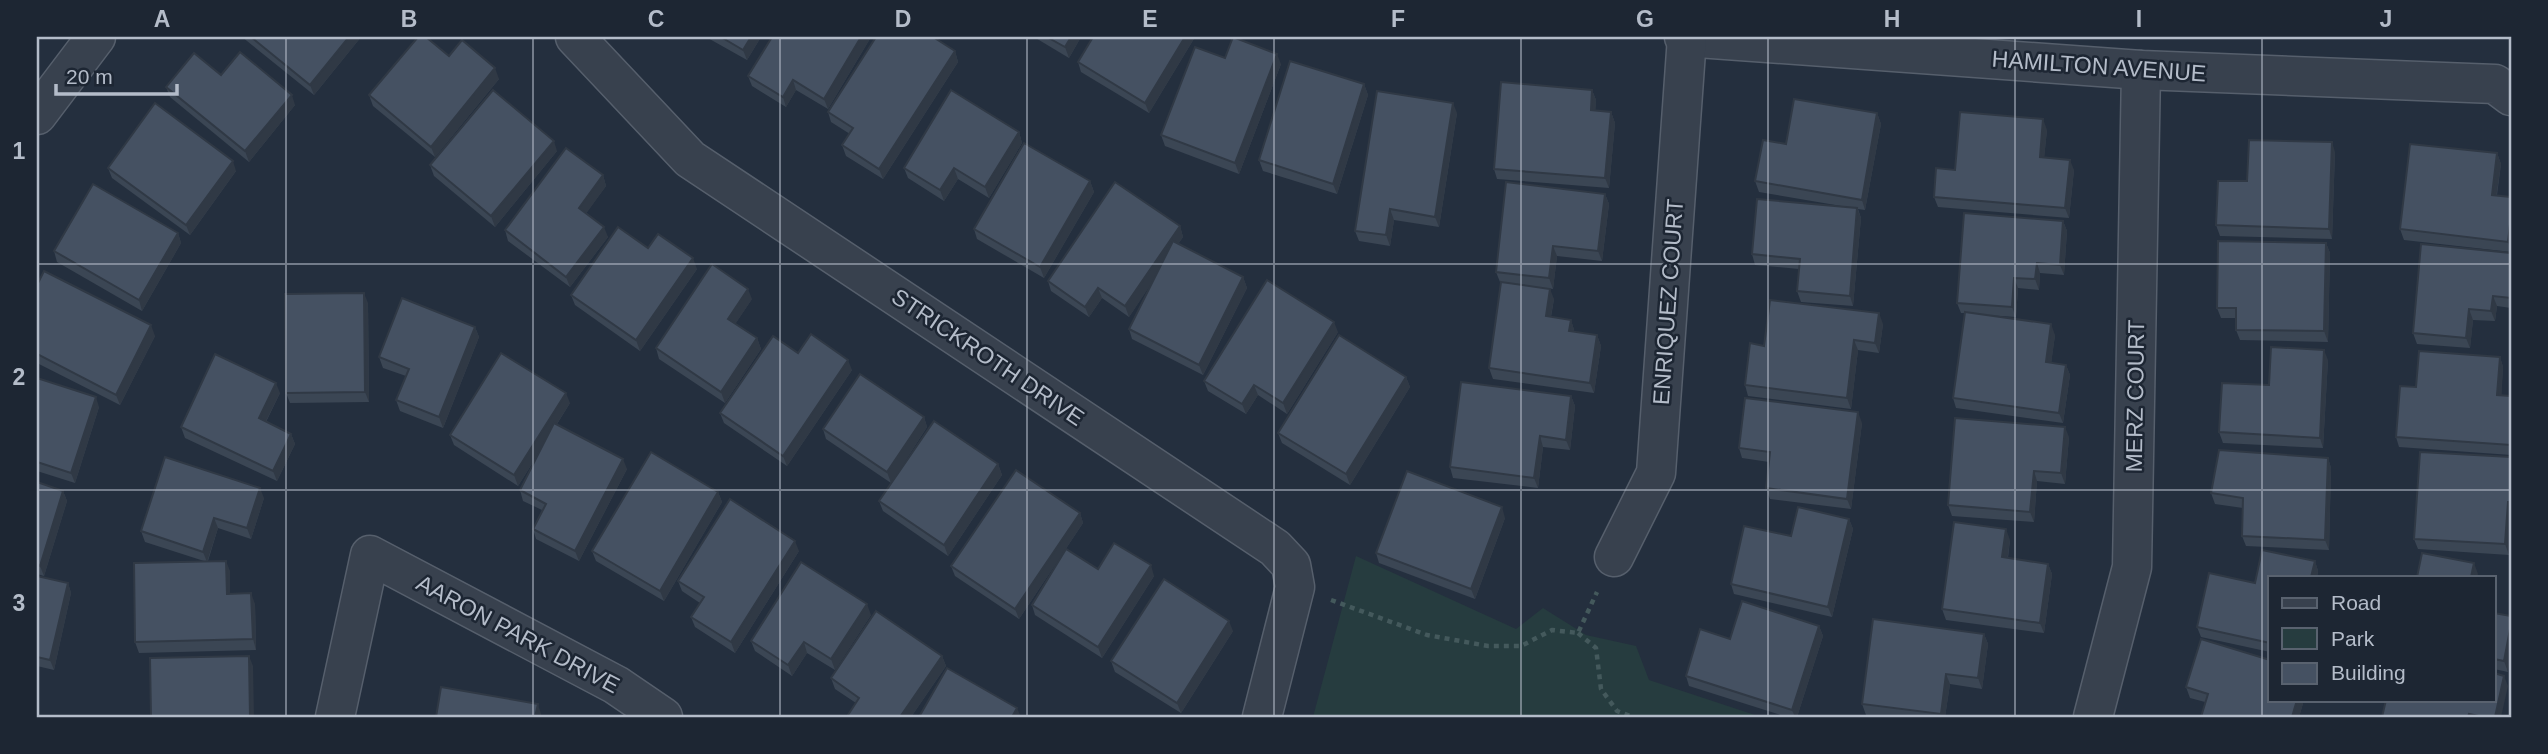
<svg xmlns="http://www.w3.org/2000/svg" width="2548" height="754" viewBox="0 0 2548 754" font-family="Arial,sans-serif">
<style>
.green{fill:#263c3f}
.lines{fill:none;stroke-linecap:round;stroke-linejoin:round}
.minor-casing{stroke:#565f6c;stroke-width:41}
.path{stroke:#44595c;stroke-width:4.5;stroke-dasharray:5 5;stroke-linecap:butt}
.minor{stroke:#38414e;stroke-width:38}
.wall{fill:#3b4654}
.shaded-wall{fill:#303945}
.building{fill:#455162;stroke:#303945;stroke-width:2}
.grid{fill:none;stroke:#b4bcc9;stroke-width:2;stroke-opacity:0.55}
.labels{text-anchor:middle;dominant-baseline:central;stroke-width:5;stroke-linejoin:round;paint-order:stroke}
.street-label{font-size:23px;fill:#b4bcc9;stroke:#1d2633}
.neatline{fill:none;stroke:#b4bcc9;stroke-width:2.5}
.grid-label{font-size:23px;text-anchor:middle;font-weight:bold;fill:#b4bcc9}
</style>
<rect width="100%" height="100%" fill="#242f3e"/>
<!-- green -->
<polygon class="green" points="1356,556 1516,629 1543,608 1586,635 1636,646 1649,680 1761,717 1313,717"/>
<g class="lines">
<defs>
<g id="minor">
<polyline points="575,37 690,159 1275,548 1291,565 1295,587 1262,717"/>
<polyline points="1684,37 2141,70 2495,84 2511,96"/>
<polyline points="37,115 96,37"/>
<polyline points="1614,557 1656,473 1687,37"/>
<polyline points="335,717 370,555 616,685 663,717"/>
<polyline points="2093,717 2132,567 2141,70"/>
</g>
</defs>
<!-- minor casing -->
<use href="#minor" class="minor-casing"/>
<!-- path -->
<g class="path">
<polyline points="1331,600 1427,635 1488,646 1521,646 1552,630 1578,633 1597,592"/>
<polyline points="1578,633 1596,648 1601,689 1617,711 1633,717"/>
</g>
<!-- minor -->
<use href="#minor" class="minor"/>
</g>
<!-- wall -->
<g class="wall">
<polygon points="242,37 361,37 314,95"/>
<polygon points="706,37 761,37 747,60"/>
<polygon points="772,37 871,37 828,109 796,90 786,107 752,86 748,76"/>
<polygon points="1034,37 1081,37 1069,58"/>
<polygon points="1195,37 1149,113 1081,72 1078,62"/>
<polygon points="955,51 958,62 883,179 846,156 842,145 850,134 831,122 828,112"/>
<polygon points="449,56 499,79 435,157 373,106 369,95"/>
<polygon points="1225,58 1281,64 1239,174 1165,146 1161,135"/>
<polygon points="221,75 295,105 249,162 170,97 166,87"/>
<polygon points="1364,84 1368,95 1337,194 1263,171 1259,160"/>
<polygon points="1592,90 1596,100 1595,111 1611,112 1615,123 1609,188 1497,179 1494,169"/>
<polygon points="1457,113 1439,227 1394,220 1390,246 1359,241 1355,231"/>
<polygon points="1877,113 1881,124 1865,210 1858,209 1861,218 1853,306 1801,302 1797,291 1799,269 1755,265 1752,254 1847,207 1759,192 1755,181 1786,144"/>
<polygon points="2047,130 2044,158 2074,170 2069,218 1938,207 1934,197 1955,170"/>
<polygon points="1019,132 1022,143 989,198 958,179 944,201 908,178 904,168"/>
<polygon points="557,151 495,227 434,176 430,165"/>
<polygon points="2335,152 2332,239 2220,236 2216,225 2247,181"/>
<polygon points="2497,153 2501,164 2497,195 2511,197 2511,252 2404,240 2400,229"/>
<polygon points="108,168 236,171 190,235 112,178"/>
<polygon points="603,175 606,186 586,213 608,237 570,287 508,241 505,230"/>
<polygon points="1090,181 1094,192 1044,278 977,239 974,229"/>
<polygon points="1605,194 1609,204 1602,261 1557,256 1553,289 1520,285 1554,299 1551,317 1571,320 1574,330 1574,332 1597,335 1601,346 1594,393 1493,379 1489,368 1501,282 1500,282 1496,272"/>
<polygon points="2063,221 2067,231 2064,275 2040,273 2039,290 2018,288 2016,317 1984,315 2055,335 2051,363 2066,365 2070,375 2063,423 1956,408 1953,398 1965,313 1961,313 1957,303"/>
<polygon points="1180,226 1183,237 1178,244 1243,277 1247,288 1203,375 1132,339 1129,329 1152,282 1129,317 1102,298 1089,317 1051,291 1048,281"/>
<polygon points="178,233 181,243 142,311 57,262 54,251"/>
<polygon points="2326,243 2330,253 2328,342 2240,340 2236,330 2236,318 2221,318 2217,308"/>
<polygon points="648,248 697,269 640,351 575,305 571,295"/>
<polygon points="2511,253 2511,308 2497,306 2495,321 2473,320 2470,348 2417,344 2413,333"/>
<polygon points="37,285 155,336 120,405 37,363"/>
<polygon points="752,299 735,324 757,338 761,349 725,403 659,359 656,348"/>
<polygon points="368,303 369,402 290,403 286,393"/>
<polygon points="1883,324 1879,353 1858,350 1851,409 1748,396 1745,385 1764,346"/>
<polygon points="475,327 479,337 443,428 400,411 396,400 406,376 383,368 379,357"/>
<polygon points="1338,332 1287,414 1258,395 1246,414 1208,391 1204,381"/>
<polygon points="798,353 852,370 787,466 724,423 720,413"/>
<polygon points="2500,357 2503,367 2501,396 2511,396 2511,455 2399,447 2396,437"/>
<polygon points="2328,360 2323,448 2223,443 2219,432 2269,385"/>
<polygon points="1406,377 1410,387 1350,485 1282,443 1278,433"/>
<polygon points="37,378 99,407 75,483 37,471"/>
<polygon points="280,393 266,422 291,434 295,444 277,481 185,438 181,427"/>
<polygon points="1571,396 1575,406 1570,450 1543,447 1538,488 1453,478 1450,467"/>
<polygon points="570,403 557,424 627,469 579,561 536,539 533,529 542,510 523,501 520,490 540,451 518,486 454,445 450,435"/>
<polygon points="924,417 927,427 891,483 826,439 823,429"/>
<polygon points="1862,423 1851,509 1770,499 1766,488 1769,462 1742,458 1739,448"/>
<polygon points="2069,437 2065,484 2037,481 2034,522 1952,516 1948,505"/>
<polygon points="2511,457 2511,516 2509,555 2418,549 2414,539"/>
<polygon points="2328,458 2331,468 2329,550 2246,546 2242,536 2243,508 2215,504 2211,493"/>
<polygon points="998,464 1002,475 948,556 883,511 879,501"/>
<polygon points="37,482 63,491 67,501 44,576 37,574"/>
<polygon points="718,492 722,502 664,601 596,561 592,551"/>
<polygon points="264,498 251,539 218,528 208,561 230,571 230,594 255,604 256,650 139,653 135,642 204,561 145,542 141,531"/>
<polygon points="1080,513 1083,523 1019,619 955,576 951,566"/>
<polygon points="1505,518 1475,599 1379,563 1376,553"/>
<polygon points="1849,519 1853,529 1832,617 1734,594 1731,584 1791,536"/>
<polygon points="2010,540 2008,558 2048,564 2052,574 2044,633 1946,620 1942,609"/>
<polygon points="2262,550 2315,561 2318,571 2317,577 2270,577 2270,652 2201,637 2197,627 2209,573 2255,583"/>
<polygon points="799,551 735,653 695,627 691,617 700,603 682,591 678,581"/>
<polygon points="1098,569 1154,576 1102,658 1035,615 1032,605"/>
<polygon points="37,576 68,583 71,593 54,670 37,666"/>
<polygon points="2494,613 2508,672 2494,669"/>
<polygon points="871,615 835,670 807,653 792,676 755,651 751,641"/>
<polygon points="1819,626 1823,636 1797,717 1787,717 1689,686 1686,676"/>
<polygon points="1233,631 1181,713 1115,672 1111,661"/>
<polygon points="1984,634 1988,644 1982,689 1950,684 1945,717 1886,717 1866,715 1862,704"/>
<polygon points="942,656 946,666 911,717 849,717 848,715 856,703 835,689 831,678"/>
<polygon points="2186,687 2270,700 2304,700 2299,717 2201,717 2205,702 2190,698"/>
</g>
<!-- shaded-wall -->
<g class="shaded-wall">
<polygon points="349,37 361,37 314,95 310,85"/>
<polygon points="751,37 761,37 747,60 743,50"/>
<polygon points="861,37 871,37 828,109 824,99"/>
<polygon points="1071,37 1081,37 1069,58 1065,47"/>
<polygon points="1185,37 1195,37 1149,113 1145,103"/>
<polygon points="955,51 958,62 883,179 879,169"/>
<polygon points="1277,54 1281,64 1239,174 1235,163"/>
<polygon points="495,68 499,79 435,157 431,147"/>
<polygon points="793,80 796,90 786,107 783,97"/>
<polygon points="1364,84 1368,95 1337,194 1333,184"/>
<polygon points="1592,90 1596,100 1595,121 1591,110"/>
<polygon points="292,95 295,105 249,162 245,151"/>
<polygon points="1453,103 1457,113 1439,227 1435,217"/>
<polygon points="1611,112 1615,123 1609,188 1605,178"/>
<polygon points="1877,113 1881,124 1865,210 1862,200"/>
<polygon points="2043,119 2047,130 2043,168 2040,157"/>
<polygon points="1019,132 1022,143 989,198 985,187"/>
<polygon points="554,141 557,151 495,227 491,216"/>
<polygon points="2332,142 2335,152 2332,239 2329,229"/>
<polygon points="2497,153 2501,164 2495,205 2492,195"/>
<polygon points="2070,160 2074,170 2069,218 2065,208"/>
<polygon points="233,161 236,171 190,235 186,225"/>
<polygon points="954,168 958,179 944,201 940,190"/>
<polygon points="603,175 606,186 583,218 579,208"/>
<polygon points="1090,181 1094,192 1044,278 1040,267"/>
<polygon points="1605,194 1609,204 1602,261 1598,251"/>
<polygon points="1857,208 1861,218 1853,306 1850,296"/>
<polygon points="1390,209 1394,220 1390,246 1386,235"/>
<polygon points="2511,215 2511,251 2508,242"/>
<polygon points="2063,221 2067,231 2064,275 2060,265"/>
<polygon points="1180,226 1183,237 1129,317 1125,306"/>
<polygon points="604,227 608,237 570,287 566,277"/>
<polygon points="178,233 181,243 142,311 139,300"/>
<polygon points="2326,243 2330,253 2328,342 2324,331"/>
<polygon points="1553,246 1557,256 1553,289 1549,278"/>
<polygon points="693,258 697,269 640,351 636,340"/>
<polygon points="2037,263 2040,273 2039,290 2035,279"/>
<polygon points="1243,277 1247,288 1203,375 1199,365"/>
<polygon points="2014,278 2018,288 2016,317 2012,307"/>
<polygon points="1098,288 1102,298 1089,317 1085,307"/>
<polygon points="748,289 752,299 732,329 728,319"/>
<polygon points="1550,289 1554,299 1549,326 1546,316"/>
<polygon points="364,293 368,303 369,402 365,392"/>
<polygon points="2493,296 2497,306 2495,321 2491,311"/>
<polygon points="2469,309 2473,320 2470,348 2466,338"/>
<polygon points="1879,313 1883,324 1879,353 1875,343"/>
<polygon points="1571,320 1574,330 1572,342 1569,331"/>
<polygon points="1334,322 1338,332 1287,414 1283,403"/>
<polygon points="2051,324 2055,335 2050,372 2046,362"/>
<polygon points="151,325 155,336 120,405 116,395"/>
<polygon points="475,327 479,337 443,428 439,417"/>
<polygon points="1597,335 1601,346 1594,393 1590,383"/>
<polygon points="757,338 761,349 725,403 721,392"/>
<polygon points="1854,340 1858,350 1851,409 1847,398"/>
<polygon points="2324,350 2328,360 2323,448 2320,438"/>
<polygon points="2500,357 2503,367 2501,406 2497,395"/>
<polygon points="848,360 852,370 787,466 783,456"/>
<polygon points="2066,365 2070,375 2063,423 2059,413"/>
<polygon points="1406,377 1410,387 1350,485 1346,474"/>
<polygon points="276,383 280,393 262,429 259,418"/>
<polygon points="1254,385 1258,395 1246,414 1242,404"/>
<polygon points="566,393 570,403 518,486 514,475"/>
<polygon points="1571,396 1575,406 1570,450 1566,440"/>
<polygon points="96,397 99,407 75,483 71,473"/>
<polygon points="1858,412 1862,423 1851,509 1847,499"/>
<polygon points="924,417 927,427 891,483 887,472"/>
<polygon points="2065,427 2069,437 2065,484 2061,473"/>
<polygon points="291,434 295,444 277,481 273,471"/>
<polygon points="1540,436 1543,447 1538,488 1534,478"/>
<polygon points="2328,458 2331,468 2329,550 2325,540"/>
<polygon points="623,459 627,469 579,561 575,551"/>
<polygon points="998,464 1002,475 948,556 944,545"/>
<polygon points="2034,471 2037,481 2034,522 2030,512"/>
<polygon points="260,488 264,498 251,539 247,528"/>
<polygon points="63,491 67,501 44,576 40,566"/>
<polygon points="718,492 722,502 664,601 660,591"/>
<polygon points="2508,502 2511,512 2509,555 2505,544"/>
<polygon points="1502,507 1505,518 1475,599 1471,589"/>
<polygon points="1080,513 1083,523 1019,619 1015,609"/>
<polygon points="214,518 218,528 207,562 203,552"/>
<polygon points="1849,519 1853,529 1832,617 1828,607"/>
<polygon points="2006,529 2010,540 2006,568 2002,557"/>
<polygon points="795,541 799,551 735,653 731,642"/>
<polygon points="226,561 230,571 230,604 227,594"/>
<polygon points="2315,561 2318,571 2317,577 2311,577"/>
<polygon points="2474,563 2478,574 2477,577 2471,577"/>
<polygon points="2048,564 2052,574 2044,633 2040,623"/>
<polygon points="1151,565 1154,576 1102,658 1098,647"/>
<polygon points="68,583 71,593 54,670 50,660"/>
<polygon points="251,593 255,604 256,650 253,639"/>
<polygon points="867,604 871,615 835,670 831,659"/>
<polygon points="1229,621 1233,631 1181,713 1177,703"/>
<polygon points="2511,624 2511,653 2508,672 2504,661"/>
<polygon points="1819,626 1823,636 1797,717 1795,717 1792,710"/>
<polygon points="1984,634 1988,644 1982,689 1978,678"/>
<polygon points="804,642 807,653 792,676 788,665"/>
<polygon points="249,656 253,666 254,717 250,717"/>
<polygon points="942,656 946,666 911,717 900,717"/>
<polygon points="1946,674 1950,684 1945,717 1942,717 1941,714"/>
<polygon points="37,675 38,677 37,717"/>
<polygon points="2504,676 2508,686 2501,717 2495,717"/>
<polygon points="2297,700 2304,700 2299,717 2292,717"/>
<polygon points="538,704 541,714 541,717 535,717"/>
<polygon points="1017,708 1021,717 1012,717"/>
</g>
<!-- building -->
<g class="building">
<polygon points="251,37 349,37 310,85"/>
<polygon points="418,37 426,37 449,56 462,40 495,68 431,147 369,95"/>
<polygon points="721,37 751,37 743,50"/>
<polygon points="772,37 861,37 824,99 793,80 783,97 748,76"/>
<polygon points="876,37 933,37 955,51 879,169 842,145 853,128 828,112"/>
<polygon points="1047,37 1071,37 1065,47"/>
<polygon points="1093,37 1185,37 1145,103 1078,62"/>
<polygon points="1233,37 1277,54 1235,163 1161,135 1195,47 1225,58"/>
<polygon points="240,52 292,95 245,151 166,87 194,53 221,75"/>
<polygon points="1290,61 1364,84 1333,184 1259,160"/>
<polygon points="1501,82 1592,90 1591,110 1611,112 1605,178 1494,169"/>
<polygon points="493,90 554,141 491,216 430,165"/>
<polygon points="951,90 1019,132 985,187 954,168 940,190 904,168"/>
<polygon points="1377,91 1453,103 1435,217 1390,209 1386,235 1355,231"/>
<polygon points="1794,99 1877,113 1862,200 1755,181 1763,140 1786,144"/>
<polygon points="155,103 233,161 186,225 108,168"/>
<polygon points="1960,112 2043,119 2040,157 2070,160 2065,208 1934,197 1936,168 1955,170"/>
<polygon points="2249,140 2332,142 2329,229 2216,225 2218,181 2247,181"/>
<polygon points="1024,143 1090,181 1040,267 974,229"/>
<polygon points="2410,144 2497,153 2492,195 2511,197 2511,215 2508,242 2400,229"/>
<polygon points="566,148 603,175 579,208 604,227 566,277 505,230"/>
<polygon points="1115,182 1180,226 1125,306 1098,288 1085,307 1048,281"/>
<polygon points="1506,182 1605,194 1598,251 1553,246 1549,278 1496,272"/>
<polygon points="93,184 178,233 139,300 54,251"/>
<polygon points="1757,199 1857,208 1850,296 1797,291 1800,259 1752,254"/>
<polygon points="1964,213 2063,221 2060,265 2037,263 2035,279 2014,278 2012,307 1957,303"/>
<polygon points="618,227 648,248 658,234 693,258 636,340 571,295"/>
<polygon points="1173,241 1243,277 1199,365 1129,329"/>
<polygon points="2218,241 2326,243 2324,331 2236,330 2236,308 2217,308"/>
<polygon points="2421,244 2511,253 2511,298 2493,296 2491,311 2469,309 2466,338 2413,333"/>
<polygon points="712,264 748,289 728,319 757,338 721,392 656,348"/>
<polygon points="44,271 151,325 116,395 37,354 37,285"/>
<polygon points="1267,280 1334,322 1283,403 1254,385 1242,404 1204,381"/>
<polygon points="1501,282 1550,289 1546,316 1571,320 1569,331 1597,335 1590,383 1489,368"/>
<polygon points="364,293 365,392 286,393 285,294"/>
<polygon points="402,298 475,327 439,417 396,400 409,369 379,357"/>
<polygon points="1770,300 1879,313 1875,343 1854,340 1847,398 1745,385 1750,343 1764,346"/>
<polygon points="1965,312 2051,324 2046,362 2066,365 2059,413 1953,398"/>
<polygon points="811,334 848,360 783,456 720,413 773,336 798,353"/>
<polygon points="1339,335 1406,377 1346,474 1278,433"/>
<polygon points="2271,347 2324,350 2320,438 2219,432 2222,383 2269,385"/>
<polygon points="2419,351 2500,357 2497,395 2511,396 2511,445 2396,437 2400,386 2416,387"/>
<polygon points="501,353 566,393 514,475 450,435"/>
<polygon points="215,354 276,383 259,418 291,434 273,471 181,427"/>
<polygon points="860,374 924,417 887,472 823,429"/>
<polygon points="37,378 96,397 71,473 37,462"/>
<polygon points="1461,382 1571,396 1566,440 1540,436 1534,478 1450,467"/>
<polygon points="1745,398 1858,412 1847,499 1766,488 1770,452 1739,448"/>
<polygon points="1955,418 2065,427 2061,473 2034,471 2030,512 1948,505"/>
<polygon points="934,421 998,464 944,545 879,501"/>
<polygon points="554,423 623,459 575,551 533,529 546,504 520,490"/>
<polygon points="2219,450 2328,458 2325,540 2242,536 2243,498 2211,493"/>
<polygon points="651,452 718,492 660,591 592,551"/>
<polygon points="2420,452 2511,457 2511,502 2508,502 2505,544 2414,539"/>
<polygon points="165,457 260,488 247,528 214,518 203,552 141,531"/>
<polygon points="1016,470 1080,513 1015,609 951,566"/>
<polygon points="1407,471 1502,507 1471,589 1376,553"/>
<polygon points="37,482 63,491 40,566 37,564"/>
<polygon points="730,499 795,541 731,642 691,617 704,597 678,581"/>
<polygon points="1798,507 1849,519 1828,607 1731,584 1744,526 1791,536"/>
<polygon points="1954,522 2006,529 2002,557 2048,564 2040,623 1942,609"/>
<polygon points="1114,543 1151,565 1098,647 1032,605 1066,549 1098,569"/>
<polygon points="2262,550 2315,561 2311,577 2270,577 2270,643 2197,627 2209,573 2255,583"/>
<polygon points="2422,553 2474,563 2471,577 2417,577"/>
<polygon points="226,561 227,594 251,593 253,639 135,642 134,563"/>
<polygon points="801,562 867,604 831,659 804,642 788,665 751,641"/>
<polygon points="37,576 68,583 50,660 37,657"/>
<polygon points="1164,579 1229,621 1177,703 1111,661"/>
<polygon points="1742,601 1819,626 1792,710 1686,676 1700,629 1730,639"/>
<polygon points="876,611 942,656 900,717 851,717 848,715 859,698 831,678"/>
<polygon points="2494,613 2511,616 2511,624 2504,661 2494,659"/>
<polygon points="1873,619 1984,634 1978,678 1946,674 1941,714 1862,704"/>
<polygon points="2201,639 2270,660 2270,700 2297,700 2292,717 2201,717 2208,694 2186,687"/>
<polygon points="249,656 250,717 151,717 150,658"/>
<polygon points="947,668 1017,708 1012,717 919,717"/>
<polygon points="2494,673 2504,676 2495,717 2483,717 2469,714 2468,717 2382,717 2386,700 2494,700"/>
<polygon points="441,687 538,704 535,717 436,717"/>
</g>
<!-- grid -->
<path class="grid" d="M286 37V717M533 37V717M780 37V717M1027 37V717M1274 37V717M1521 37V717M1768 37V717M2015 37V717M2262 37V717M37 264H2511M37 490H2511"/>
<g class="labels">
<!-- street labels -->
<g class="street-label">
<text transform="translate(2099 66) rotate(4)">HAMILTON AVENUE</text>
<text transform="translate(1668 302) rotate(-86)">ENRIQUEZ COURT</text>
<text transform="translate(988 357) rotate(34)">STRICKROTH DRIVE</text>
<text transform="translate(2135 396) rotate(-89)">MERZ COURT</text>
<text transform="translate(518 634) rotate(28)">AARON PARK DRIVE</text>
</g>
</g>
<!-- border -->
<rect width="2548" height="754" fill="none" stroke="#1d2633" stroke-width="77"/>
<!-- legend -->
<rect x="2268" y="576" width="228" height="126" fill="#1d2633" stroke="#59626f" stroke-width="2"/>
<rect x="2282" y="598" width="35" height="10" fill="#38414e" stroke="#59626f" stroke-width="2"/>
<text x="2331" y="610" font-size="21" fill="#b4bcc9">Road</text>
<rect x="2282" y="628" width="35" height="21" fill="#263c3f" stroke="#59626f" stroke-width="2"/>
<text x="2331" y="646" font-size="21" fill="#b4bcc9">Park</text>
<rect x="2282" y="663" width="35" height="21" fill="#455162" stroke="#59626f" stroke-width="2"/>
<text x="2331" y="680" font-size="21" fill="#b4bcc9">Building</text>
<!-- scale -->
<path d="M56 84v10h121v-10" fill="none" stroke="#b4bcc9" stroke-width="3.5"/>
<text x="66" y="84" font-size="21" fill="#b4bcc9" stroke="#1d2633" stroke-width="5" paint-order="stroke">20 m</text>
<rect x="38" y="38" width="2472" height="678" class="neatline"/>
<g class="grid-label">
<text x="162" y="27">A</text>
<text x="409" y="27">B</text>
<text x="656" y="27">C</text>
<text x="903" y="27">D</text>
<text x="1150" y="27">E</text>
<text x="1398" y="27">F</text>
<text x="1645" y="27">G</text>
<text x="1892" y="27">H</text>
<text x="2139" y="27">I</text>
<text x="2386" y="27">J</text>
<text x="19" y="159">1</text>
<text x="19" y="385">2</text>
<text x="19" y="611">3</text>
</g>
</svg>
